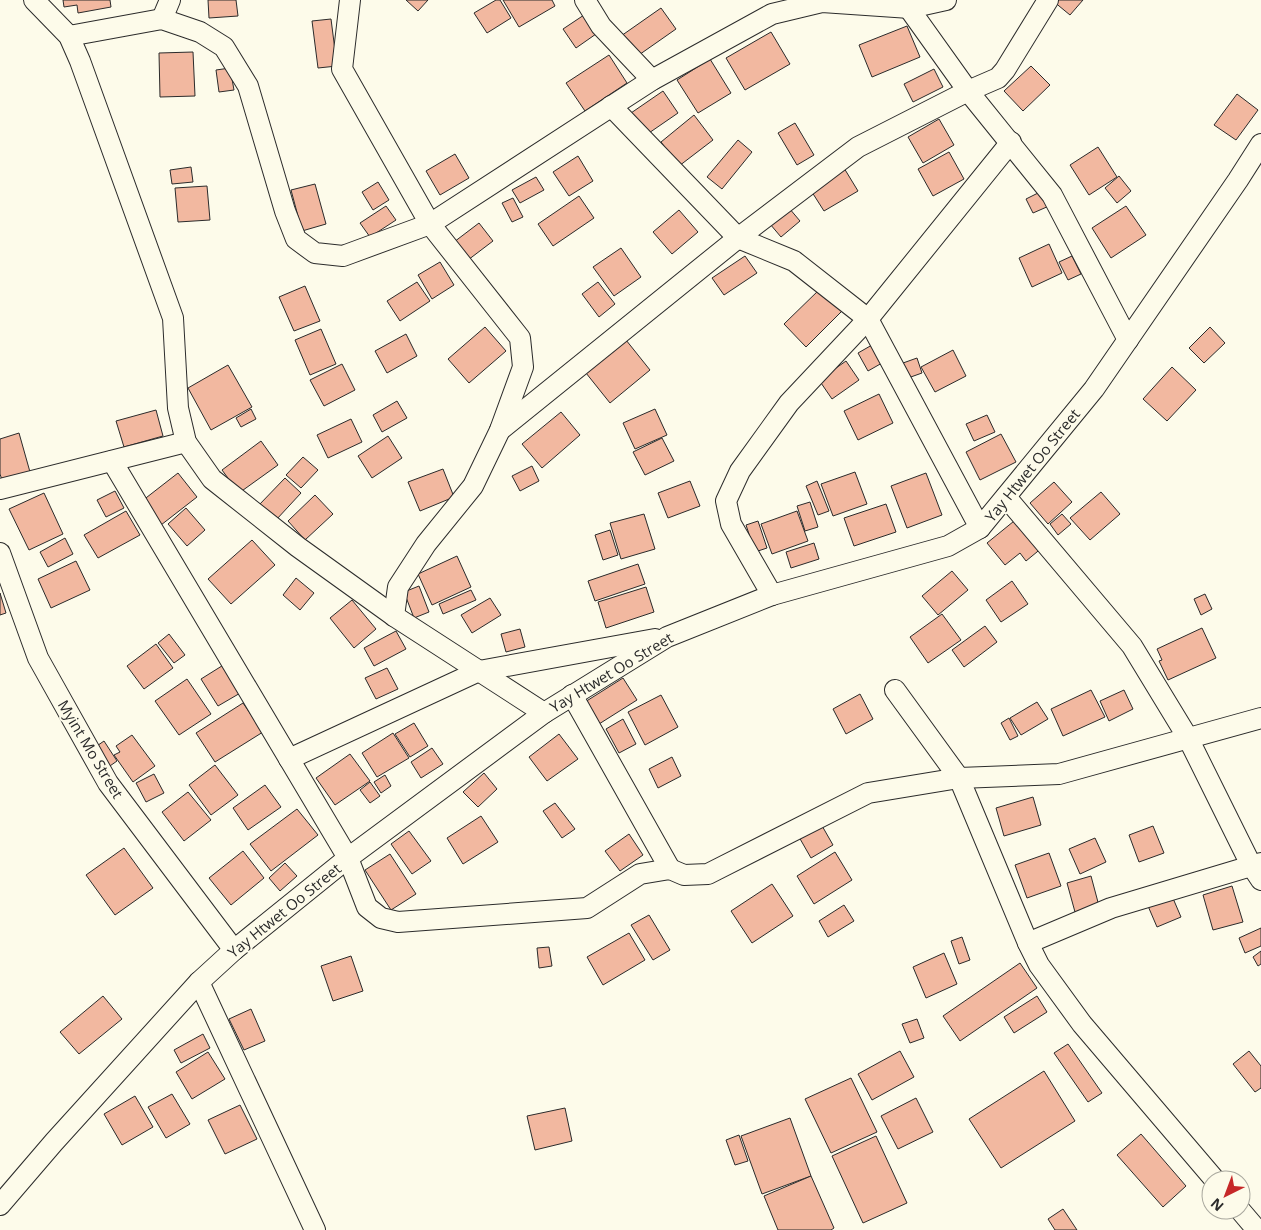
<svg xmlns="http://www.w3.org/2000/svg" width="1261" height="1230" viewBox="0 0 1261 1230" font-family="'Open Sans',sans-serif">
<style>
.building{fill:#f2b8a0;stroke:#2b2b2b}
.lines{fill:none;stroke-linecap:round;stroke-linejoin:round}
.minor-casing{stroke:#2b2b2b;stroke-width:22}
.minor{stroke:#fdfbea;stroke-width:20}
.labels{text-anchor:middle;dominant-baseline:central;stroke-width:4;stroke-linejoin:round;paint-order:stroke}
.street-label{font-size:15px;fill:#2b2b2b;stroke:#fdfbea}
</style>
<rect width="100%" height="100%" fill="#fdfbea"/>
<!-- building -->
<g class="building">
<polygon points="63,0 110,0 111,7 78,13 77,5 64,7"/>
<polygon points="208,0 236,0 238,16 209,18"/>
<polygon points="406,0 428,0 418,11"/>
<polygon points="496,0 500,0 511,18 487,33 474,13"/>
<polygon points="503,0 552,0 555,6 519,27"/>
<polygon points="1054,0 1083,0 1070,15 1053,1"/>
<polygon points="661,8 676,29 636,57 621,36"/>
<polygon points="584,15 596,34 576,48 563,29"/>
<polygon points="331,19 337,66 318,68 312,21"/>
<polygon points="907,26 920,57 872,77 859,45"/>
<polygon points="771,32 790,64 745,90 726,58"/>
<polygon points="193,52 195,96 160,97 159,53"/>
<polygon points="609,55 627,83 585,111 566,83"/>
<polygon points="710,59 731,93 698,113 677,80"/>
<polygon points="1031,66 1050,85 1023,111 1004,91"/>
<polygon points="230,68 234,90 219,92 216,70"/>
<polygon points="934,69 943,87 913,102 904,84"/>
<polygon points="663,91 678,113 646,135 631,113"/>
<polygon points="1237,94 1258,110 1236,140 1214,125"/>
<polygon points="694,115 713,140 679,166 661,142"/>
<polygon points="939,119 954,145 923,163 908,137"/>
<polygon points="795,123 814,155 797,165 778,133"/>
<polygon points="738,140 752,152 722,189 707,177"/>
<polygon points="1098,147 1117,177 1089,195 1070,165"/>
<polygon points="949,152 964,179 933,196 918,169"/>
<polygon points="455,154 469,178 440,195 426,171"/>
<polygon points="578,156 593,181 569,196 553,172"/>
<polygon points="191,167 193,182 172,184 170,170"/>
<polygon points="844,168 858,191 824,211 810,189"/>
<polygon points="1119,176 1131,191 1117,203 1105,188"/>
<polygon points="536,177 544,190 520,203 512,190"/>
<polygon points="378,182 389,200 373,210 362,192"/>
<polygon points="315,184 326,224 302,231 291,190"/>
<polygon points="207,186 210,220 178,222 175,188"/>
<polygon points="1042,191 1049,206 1033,213 1026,199"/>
<polygon points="579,196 594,218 553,246 538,224"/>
<polygon points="513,198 523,217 512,222 502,203"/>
<polygon points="386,206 396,220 370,237 360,223"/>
<polygon points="1126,206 1146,235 1111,258 1092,228"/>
<polygon points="789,208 800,221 781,237 770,224"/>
<polygon points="679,210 698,232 672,254 653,232"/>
<polygon points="479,223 493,241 468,260 454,242"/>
<polygon points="1049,244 1062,273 1032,287 1019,258"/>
<polygon points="621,248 641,277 614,296 593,267"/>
<polygon points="745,256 757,273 724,295 712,278"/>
<polygon points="1072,256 1081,274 1068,280 1059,262"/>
<polygon points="440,262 454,285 432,299 418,275"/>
<polygon points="417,282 430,301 400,321 387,301"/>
<polygon points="598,282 615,304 599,317 582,294"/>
<polygon points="305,286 320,321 294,331 279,297"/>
<polygon points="821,288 843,310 806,347 784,324"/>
<polygon points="485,327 506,351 469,383 448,359"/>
<polygon points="1210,327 1225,343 1204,363 1189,348"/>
<polygon points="321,329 336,364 310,375 295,340"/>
<polygon points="406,334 417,356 387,373 375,351"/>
<polygon points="626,340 650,370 610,403 586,373"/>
<polygon points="872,345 882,363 868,371 858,353"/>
<polygon points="953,350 966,376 935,392 921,367"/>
<polygon points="917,358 922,373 908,378 903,363"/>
<polygon points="846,361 859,380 832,399 819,380"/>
<polygon points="342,364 355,390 324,406 310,380"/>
<polygon points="228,365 252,407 211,430 188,388"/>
<polygon points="1172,367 1196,390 1167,421 1143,399"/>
<polygon points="879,394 893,423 858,440 844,411"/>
<polygon points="397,401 407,418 382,432 373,415"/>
<polygon points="251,409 256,419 241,427 236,418"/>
<polygon points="655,409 667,435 635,449 623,423"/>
<polygon points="156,410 163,436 124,447 116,421"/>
<polygon points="561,412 580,435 542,468 522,444"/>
<polygon points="987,415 995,432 974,441 966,424"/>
<polygon points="351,419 362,442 328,458 317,435"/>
<polygon points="19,433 30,472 2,480 0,474 0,439"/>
<polygon points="1001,434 1016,462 980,480 966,452"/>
<polygon points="388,436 402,458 372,478 358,456"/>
<polygon points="662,438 674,461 645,475 633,452"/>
<polygon points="261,441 278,465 239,493 222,470"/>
<polygon points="303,457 318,470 301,488 286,475"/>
<polygon points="532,466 539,481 520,491 512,476"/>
<polygon points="443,469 454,497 420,511 408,482"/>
<polygon points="855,472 867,504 833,516 821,484"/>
<polygon points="178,473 197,497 161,525 142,501"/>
<polygon points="926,473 942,515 907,528 891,486"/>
<polygon points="285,478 301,493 276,520 259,505"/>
<polygon points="690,481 700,506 668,518 658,493"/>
<polygon points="817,481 829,511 818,515 806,486"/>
<polygon points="1054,482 1072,502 1048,524 1030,503"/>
<polygon points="115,491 124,508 106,517 97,500"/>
<polygon points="1101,492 1120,514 1090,540 1070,518"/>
<polygon points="44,493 63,534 29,550 9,509"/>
<polygon points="315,495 333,514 305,540 288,521"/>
<polygon points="810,502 818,527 805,531 797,506"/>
<polygon points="886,504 896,532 854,546 844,518"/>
<polygon points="186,508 205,530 187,546 168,524"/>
<polygon points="126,511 140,535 98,558 84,535"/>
<polygon points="797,511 808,541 772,554 761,524"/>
<polygon points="644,514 655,549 621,559 610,523"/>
<polygon points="1062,514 1071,524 1058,535 1050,524"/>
<polygon points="1019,517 1043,547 1026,561 1020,553 1005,565 987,543"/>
<polygon points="758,521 767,548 755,552 746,525"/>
<polygon points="610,530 618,555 603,560 595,535"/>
<polygon points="65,538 73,554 48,567 40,552"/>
<polygon points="252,540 275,565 231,604 208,579"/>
<polygon points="814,543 819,559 791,568 786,552"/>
<polygon points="457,556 471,587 432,605 418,574"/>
<polygon points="76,561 90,590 51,608 38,579"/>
<polygon points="638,564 645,584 595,601 588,581"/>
<polygon points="952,571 968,590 938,615 922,596"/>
<polygon points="296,578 314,593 300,610 283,595"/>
<polygon points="1012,581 1028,604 1001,622 986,600"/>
<polygon points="419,586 429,612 414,618 404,592"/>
<polygon points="646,587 654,612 606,628 598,602"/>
<polygon points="471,590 476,600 443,614 439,604"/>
<polygon points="0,593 6,613 0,615"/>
<polygon points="1205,594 1212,609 1201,615 1194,599"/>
<polygon points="490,598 501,615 472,633 461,615"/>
<polygon points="352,600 376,629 354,648 330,618"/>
<polygon points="942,614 961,640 928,663 910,637"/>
<polygon points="985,626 997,642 964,667 952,650"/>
<polygon points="1202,628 1216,658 1168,680 1159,661 1162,660 1157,649"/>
<polygon points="520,629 525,647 506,652 501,634"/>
<polygon points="396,631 406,649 374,666 364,648"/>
<polygon points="169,634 185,655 174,663 158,643"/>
<polygon points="156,644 173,668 144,689 127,666"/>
<polygon points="225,664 242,692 218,706 201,679"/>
<polygon points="387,668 398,689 376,699 365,678"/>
<polygon points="623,678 637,700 599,724 585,702"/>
<polygon points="187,679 211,714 179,735 155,701"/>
<polygon points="1091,690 1105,717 1063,736 1051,709"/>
<polygon points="1124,690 1133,709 1109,721 1100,701"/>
<polygon points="860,694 873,719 846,734 833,709"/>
<polygon points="661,695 678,727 645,745 628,712"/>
<polygon points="1037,702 1048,719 1021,735 1010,718"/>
<polygon points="243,703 263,732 215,762 196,733"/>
<polygon points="1009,718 1018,736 1010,740 1001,723"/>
<polygon points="623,719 636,744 619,753 606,729"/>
<polygon points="414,723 428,746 410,757 395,734"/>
<polygon points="393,733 409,758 377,777 362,753"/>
<polygon points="559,734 578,759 547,781 529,757"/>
<polygon points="132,735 155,766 133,782 114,755 120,752 116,746"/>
<polygon points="104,741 117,761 107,768 94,748"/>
<polygon points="432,748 443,764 421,778 411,762"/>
<polygon points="350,754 370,781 335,805 316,778"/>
<polygon points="672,757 681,776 658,788 649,769"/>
<polygon points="215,765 238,795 211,815 189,785"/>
<polygon points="484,773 497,789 478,807 463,792"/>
<polygon points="154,774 164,793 146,802 136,783"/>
<polygon points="385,775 391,786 381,793 374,782"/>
<polygon points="370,782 380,796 370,803 360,790"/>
<polygon points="265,785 281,807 248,830 233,808"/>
<polygon points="188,792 211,820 184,841 162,812"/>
<polygon points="1033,797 1041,825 1004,836 996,808"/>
<polygon points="555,803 575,829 562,838 543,811"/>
<polygon points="297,809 318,835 271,871 250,844"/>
<polygon points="481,816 498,842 463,864 447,838"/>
<polygon points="821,824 833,845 811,858 799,837"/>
<polygon points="1153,826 1164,853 1139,862 1129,835"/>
<polygon points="409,831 431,861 412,874 391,844"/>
<polygon points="629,834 643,855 620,871 605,851"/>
<polygon points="1095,838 1106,862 1080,874 1069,849"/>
<polygon points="124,848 153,888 115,915 86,875"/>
<polygon points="243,851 264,878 231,905 209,878"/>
<polygon points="835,852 852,880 814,904 797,876"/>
<polygon points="1049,853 1061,886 1027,898 1015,865"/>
<polygon points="390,854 416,894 391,910 365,870"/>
<polygon points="285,863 297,876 280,891 269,878"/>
<polygon points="1091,876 1099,906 1075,912 1067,883"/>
<polygon points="772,884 793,916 752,943 731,911"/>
<polygon points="1232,886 1243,922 1213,930 1203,895"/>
<polygon points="1172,896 1181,917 1157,927 1148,906"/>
<polygon points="844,905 854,921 828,937 819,921"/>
<polygon points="649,915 670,950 653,960 631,925"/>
<polygon points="1261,928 1261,946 1245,953 1239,938"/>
<polygon points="629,933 645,960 603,985 587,957"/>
<polygon points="962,937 970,960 959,964 951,941"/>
<polygon points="549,947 552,966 539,968 537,948"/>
<polygon points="1261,951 1261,964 1258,966 1253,957"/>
<polygon points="944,953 957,984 926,998 913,967"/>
<polygon points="351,956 363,991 333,1001 321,966"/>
<polygon points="1020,963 1037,988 960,1041 943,1016"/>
<polygon points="103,996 122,1019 79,1054 60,1032"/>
<polygon points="1037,996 1047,1012 1014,1033 1004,1017"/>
<polygon points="251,1009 265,1041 244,1050 229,1019"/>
<polygon points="917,1019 924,1038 910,1043 902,1024"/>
<polygon points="203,1034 210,1048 181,1063 174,1050"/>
<polygon points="1068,1044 1102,1093 1088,1102 1054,1053"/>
<polygon points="900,1051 914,1077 872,1100 858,1074"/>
<polygon points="1249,1051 1261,1066 1261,1088 1255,1092 1233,1064"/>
<polygon points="208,1052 225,1079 192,1099 176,1072"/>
<polygon points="1044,1071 1075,1121 1001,1168 969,1119"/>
<polygon points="851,1078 877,1132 831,1153 805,1099"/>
<polygon points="172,1094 190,1124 166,1138 148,1107"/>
<polygon points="135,1096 153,1127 122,1145 104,1114"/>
<polygon points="916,1098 933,1132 898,1149 881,1116"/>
<polygon points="240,1105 257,1139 225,1154 208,1120"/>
<polygon points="565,1108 572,1141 535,1150 527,1116"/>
<polygon points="790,1118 811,1176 762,1194 741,1136"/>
<polygon points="1141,1134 1186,1186 1163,1207 1117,1155"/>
<polygon points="739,1135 748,1161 735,1165 726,1140"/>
<polygon points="876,1136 907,1203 863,1223 832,1156"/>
<polygon points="811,1176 834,1228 831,1230 778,1230 764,1196"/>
<polygon points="1063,1209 1077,1230 1055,1230 1048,1219"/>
</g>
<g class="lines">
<defs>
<g id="minor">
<polyline points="34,0 69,36 80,61 173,318 178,408 186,442 212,479 298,547 394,616 544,713"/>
<polyline points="350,0 342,69 430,224 520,338 523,367 500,430 473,486 426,544 398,587 394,616"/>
<polyline points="585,0 601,26 652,80"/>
<polyline points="903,0 968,91 1052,195 1128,340"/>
<polyline points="162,19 170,0"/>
<polyline points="69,36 162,19 200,32 224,47 248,86 285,211 296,239 315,253 343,256 430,224 652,80 772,14 822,2 910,8 946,0"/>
<polyline points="611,106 738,238 794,261 868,319 980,528"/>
<polyline points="500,430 738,238 858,147 968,91 998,78 1005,70 1048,0"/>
<polyline points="112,461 348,858 367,907 381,918 398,922 587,908 640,874 670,869 684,875 708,874 868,793 959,778 1059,774 1261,718"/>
<polyline points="0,489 186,442"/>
<polyline points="1006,497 1132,646 1188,738 1251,865 1261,880"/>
<polyline points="0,553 38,658 108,783 234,950"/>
<polyline points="772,595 731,524 726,501 740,471 789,403 868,319 1011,142"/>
<polyline points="895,690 959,778 1028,943 1039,965 1082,1024 1215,1180"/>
<polyline points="572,695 670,869"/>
<polyline points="289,759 479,671 655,639"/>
<polyline points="1028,943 1111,908 1261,863"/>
<polyline points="199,982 315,1230"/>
<polyline points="0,1205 54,1142 199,982 234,950 348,858 544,713 667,637 772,595 948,546 980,528 1094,389 1238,180 1261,144"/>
<polyline points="1240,1210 1257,1230"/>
</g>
</defs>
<!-- minor casing -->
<use href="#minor" class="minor-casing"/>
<!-- minor -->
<use href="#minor" class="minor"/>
</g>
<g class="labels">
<!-- street labels -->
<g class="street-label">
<text transform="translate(1032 465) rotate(-51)">Yay Htwet Oo Street</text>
<text transform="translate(611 672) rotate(-31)">Yay Htwet Oo Street</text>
<text transform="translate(91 749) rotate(59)">Myint Mo Street</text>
<text transform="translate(284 910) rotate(-39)">Yay Htwet Oo Street</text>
</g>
</g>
<!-- north arrow -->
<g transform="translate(1226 1195) rotate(222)"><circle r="24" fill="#fdfbea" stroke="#a9a89e"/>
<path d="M0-4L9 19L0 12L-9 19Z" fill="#c62828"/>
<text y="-8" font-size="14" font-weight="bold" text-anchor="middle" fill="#2b2b2b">N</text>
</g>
</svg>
